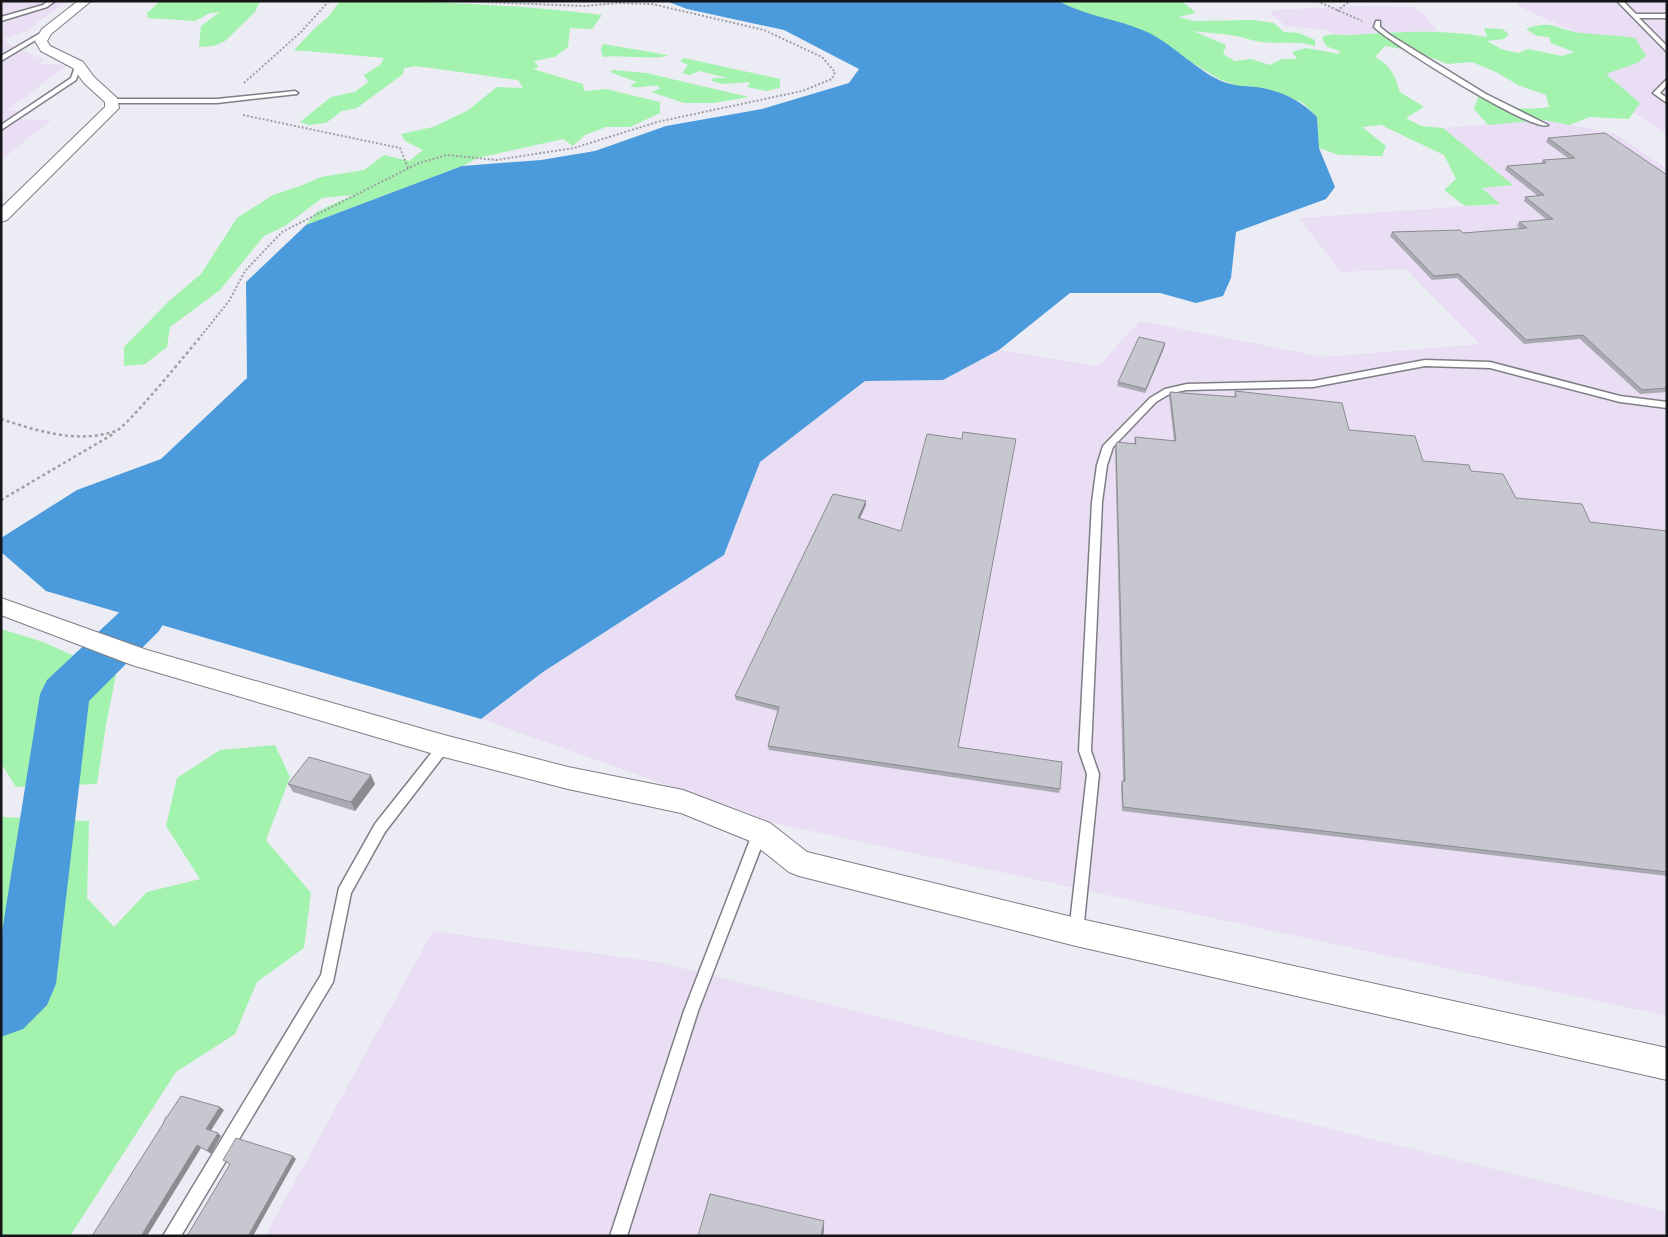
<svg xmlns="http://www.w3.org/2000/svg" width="1668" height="1237" viewBox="0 0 1668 1237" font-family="Bitter,serif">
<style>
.industrial{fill:#e9def3}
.green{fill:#a3f2ad}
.water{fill:#4b9bdc}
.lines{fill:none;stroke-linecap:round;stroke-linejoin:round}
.river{fill:#4b9bdc;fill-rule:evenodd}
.service-casing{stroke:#7e7e86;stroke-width:3}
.minor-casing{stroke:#7e7e86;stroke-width:2}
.path-far1{stroke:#9f9fa5;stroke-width:2;stroke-dasharray:2 2;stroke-linecap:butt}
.path{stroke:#9f9fa5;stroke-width:2.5;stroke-dasharray:3 3;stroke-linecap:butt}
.service{fill:#fff;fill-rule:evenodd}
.minor{fill:#fff;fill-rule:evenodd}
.wall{fill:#aaabb2}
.shaded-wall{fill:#8b8b91}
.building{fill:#c6c7cf;stroke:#8b8b91}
</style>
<rect width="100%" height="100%" fill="#ececf5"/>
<!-- industrial -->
<g class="industrial">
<polygon points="1,1 66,1 27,31 3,39 11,45 44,60 39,64 68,65 7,110 22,111 11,119 51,120 1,160"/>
<polygon points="1517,1 1667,1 1667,135 1564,65 1603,45 1520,7"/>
<polygon points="1358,6 1412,7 1422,12 1438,31 1387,32 1349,36 1331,33 1327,30 1286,26 1270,13 1274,10"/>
<polygon points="1544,120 1614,133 1667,169 1667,1016 774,823 481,719 543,672 724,555 760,462 865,381 943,380 999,350 1098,366 1140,321 1324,357 1480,344 1406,269 1341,272 1299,218 1499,204 1481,188 1512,185 1443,128"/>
<polygon points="433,931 657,962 1667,1212 1667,1236 265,1236"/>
</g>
<!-- green -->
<g class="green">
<polygon points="160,1 260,1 255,12 225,41 214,46 199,47 201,26 220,12 210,13 195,21 148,18 147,13"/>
<path d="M340 1C427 1 515 4 602 15L592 29 570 28 568 47 555 57 534 61 539 67 533 69 583 84 584 91 606 89 660 102V113L630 127H606L585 135 573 146 563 139 478 158 462 166 306 225 316 212 353 195 322 198 285 226 264 236 220 290 170 327 167 347 145 364 124 366V347L169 301 201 274 237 218 273 195 300 186 321 177 364 170 384 155 409 161 423 150 405 141 401 134 433 127 467 111 497 87 523 88 518 80 416 66 404 68 403 74 357 108 342 111 326 123 309 125 300 122 331 97 355 92 368 82 364 75 380 65 384 58 294 50 316 27 328 17Z"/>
<path d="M1058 1H1182L1196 13 1178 17 1194 21 1253 20 1274 23 1284 32 1299 33 1315 40V46C1296 40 1281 44 1262 42 1252 41 1244 37 1235 36 1222 33 1207 33 1193 31L1226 45 1223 54 1235 61 1251 59 1270 65 1282 59H1297L1292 52 1306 48 1340 54 1339 51 1326 46 1322 37C1333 32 1340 36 1352 35 1398 32 1442 29 1487 37L1484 28 1502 29 1509 34 1504 39 1487 41 1501 49 1518 53 1528 49 1562 56 1574 52 1551 43 1549 37 1537 36 1526 29C1554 18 1557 31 1583 33 1602 35 1616 35 1635 38L1646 56 1637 63 1606 74 1640 103 1629 119 1589 117 1570 125 1544 120 1488 125 1474 109 1478 97C1505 107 1520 111 1549 107L1546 95 1518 85 1496 72 1472 62 1448 64 1413 51 1385 46 1375 57C1390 65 1395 75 1400 92L1424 107 1406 118 1421 126 1443 128 1513 185 1482 188 1500 204 1465 206 1444 190 1456 179 1444 155 1381 125 1362 127 1386 146 1382 156 1339 155 1319 148 1317 117 1303 103 1283 94 1258 87 1237 86 1219 79 1196 65Z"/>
<path d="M603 44 668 55C658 61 618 54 603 57L601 50Z"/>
<polygon points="684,58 780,79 780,88 766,91 747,87 750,82 724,84 712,81 713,78 728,78 699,71 690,75 682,73 688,65 680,61"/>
<path d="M613 70 646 73 749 97 713 103H684L651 92 660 89 658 86C648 84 639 90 630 86L637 82 610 72Z"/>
<polygon points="1,629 43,642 116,675 106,725 97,784 16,787 1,763"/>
<polygon points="275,745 290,777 266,840 311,893 304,948 257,982 235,1034 176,1072 70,1236 1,1236 1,817 89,821 87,898 114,927 147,892 200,879 166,826 177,778 220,750"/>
</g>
<!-- water -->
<path class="water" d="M666 1H1058C1086 16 1117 19 1145 31 1170 42 1194 68 1219 80 1232 86 1243 86 1257 87 1282 91 1300 100 1317 117L1319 148 1335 187 1326 199 1236 232 1231 278 1223 296 1196 303 1160 293H1070L999 350 943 380 865 381 760 462 724 555 543 672 481 719 46 591 1 552V538L77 490 161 459 247 378 246 282 306 225 462 166 541 160 595 151 666 126 762 109 849 83 859 69 784 30 687 9Z"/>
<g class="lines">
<!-- river -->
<polygon class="river" points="142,602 159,607 166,619 159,631 89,701 56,984 47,1005 23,1029 1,1037 1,938 40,694 47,680 125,607"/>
<defs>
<g id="service">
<polygon points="48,1 55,1 47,7 1,21 1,17 43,5"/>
<polygon points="1617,1 1623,1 1636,14 1667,14 1667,18 1639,18 1667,46 1667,52"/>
<path d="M1376 21H1380V27L1390 35 1486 94 1548 125C1535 134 1390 43 1374 27Z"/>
<polygon points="44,31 49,32 1,61 1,56"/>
<polygon points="76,64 81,65 76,80 1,130 1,125 71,78"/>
<polygon points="1667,79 1667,85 1660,93 1667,98 1667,103 1653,93"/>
<polygon points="295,91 298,93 297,94 217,103 112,103 109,101 112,99 217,99"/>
<polygon points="1425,360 1490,362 1620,396 1667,402 1667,408 1620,402 1490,368 1425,366 1313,387 1187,390 1171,393 1156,402 1113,447 1107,465 1102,502 1091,751 1099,774 1083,932 1081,937 1076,939 1071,937 1069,932 1087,774 1079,751 1092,502 1097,465 1103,446 1150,398 1165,389 1187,384 1313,381"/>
<polygon points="444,741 448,742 450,746 448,750 385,832 351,893 333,982 181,1236 163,1236 321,975 339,888 375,824 440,742"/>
<polygon points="760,826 765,828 767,832 698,1011 627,1236 610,1236 684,1011 753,832 755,828"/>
</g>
<g id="minor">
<polygon points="78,1 91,1 51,34 47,41 50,46 83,62 94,77 117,98 119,108 7,220 1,222 1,208 105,107 105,102 84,83 73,68 41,51 35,41 42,29"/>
<polygon points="1,598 147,650 444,735 568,767 683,790 770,823 807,852 1076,918 1667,1048 1667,1080 1076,946 799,876 789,872 750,841 681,813 568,789 444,757 132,665 1,615"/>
</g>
</defs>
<!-- service casing -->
<use href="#service" class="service-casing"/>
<!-- minor casing -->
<use href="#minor" class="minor-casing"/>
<!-- path-far1 -->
<g class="path-far1">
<polyline points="1317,1 1362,21"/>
<polyline points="1337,11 1350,1"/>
<polyline points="244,83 300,33 329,1"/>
<polyline points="243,115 400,148 408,168"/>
<polyline points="201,336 229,301 245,271 282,232 419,163 447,155 496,160 574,148 657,122 802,91 832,79 835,72 822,57 764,30 652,4 618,3 584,6 456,1"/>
</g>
<!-- path -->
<g class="path">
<path d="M1 419C38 431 77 444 116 431 126 428 191 348 202 335"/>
<polyline points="1,500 115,433"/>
</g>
<!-- service -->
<use href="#service" class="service"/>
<!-- minor -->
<use href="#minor" class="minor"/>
</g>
<!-- wall -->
<g class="wall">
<polygon points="1548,138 1667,175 1667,392 1640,394 1580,339 1524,344 1457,278 1432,280 1390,236 1392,232 1463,233 1521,229 1517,226 1519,222 1547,220 1524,201 1525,197 1538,196 1505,170 1507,166 1541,163 1543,160 1568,158 1546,142"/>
<polygon points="1165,343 1164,348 1145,393 1117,386 1118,382"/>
<polygon points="1235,391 1349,430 1423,461 1471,471 1516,498 1590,522 1667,531 1667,876 1122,811 1121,785 1122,781 1123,781 1115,448 1116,444 1134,444 1135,437 1174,441 1169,396 1170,392 1234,397"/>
<polygon points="866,501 866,505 860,518 958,748 1060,789 1059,793 769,750 768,746 778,711 736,700 735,696"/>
<polygon points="288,784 375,784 355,811 293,792"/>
</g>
<!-- shaded-wall -->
<g class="shaded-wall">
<polygon points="1165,343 1164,348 1145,393 1146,389"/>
<polygon points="866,501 866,505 858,522 858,518"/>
<polygon points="371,775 375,784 355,811 351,802"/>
<polygon points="220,1107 224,1110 210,1132 206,1129"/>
<polygon points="218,1133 221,1136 211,1154 207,1151"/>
<polygon points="197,1145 201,1148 147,1236 141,1236"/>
<polygon points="293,1156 296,1159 253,1236 248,1236"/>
<polygon points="824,1221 824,1231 823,1236 821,1236"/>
</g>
<!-- building -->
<g class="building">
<polygon points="1605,133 1667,175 1667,388 1642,390 1583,335 1526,340 1459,274 1434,276 1392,232 1460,230 1463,233 1527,228 1519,222 1553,219 1525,197 1544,195 1507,166 1546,163 1543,160 1575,158 1548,138"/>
<polygon points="1139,337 1165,343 1146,389 1118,382"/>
<polygon points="1235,391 1342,403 1349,430 1415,436 1423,461 1469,465 1471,471 1503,474 1516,498 1582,504 1590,522 1667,531 1667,872 1123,807 1122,781 1125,781 1116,444 1117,442 1136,444 1135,437 1176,441 1170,392 1236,397"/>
<polygon points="963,432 1016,439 958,747 1062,762 1060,789 768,746 779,707 735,696 833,494 866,501 858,518 901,531 927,434 962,439"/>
<polygon points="309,757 371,775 351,802 288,784"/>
<polygon points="181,1096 220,1107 206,1129 218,1133 207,1151 197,1145 141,1236 92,1236 163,1124 166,1117 167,1117"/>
<polygon points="236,1138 293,1156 248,1236 187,1236 230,1164 223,1160"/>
<polygon points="710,1194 824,1221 821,1236 698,1236"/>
</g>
<!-- border -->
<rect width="1668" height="1237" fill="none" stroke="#151518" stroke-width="5"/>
</svg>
